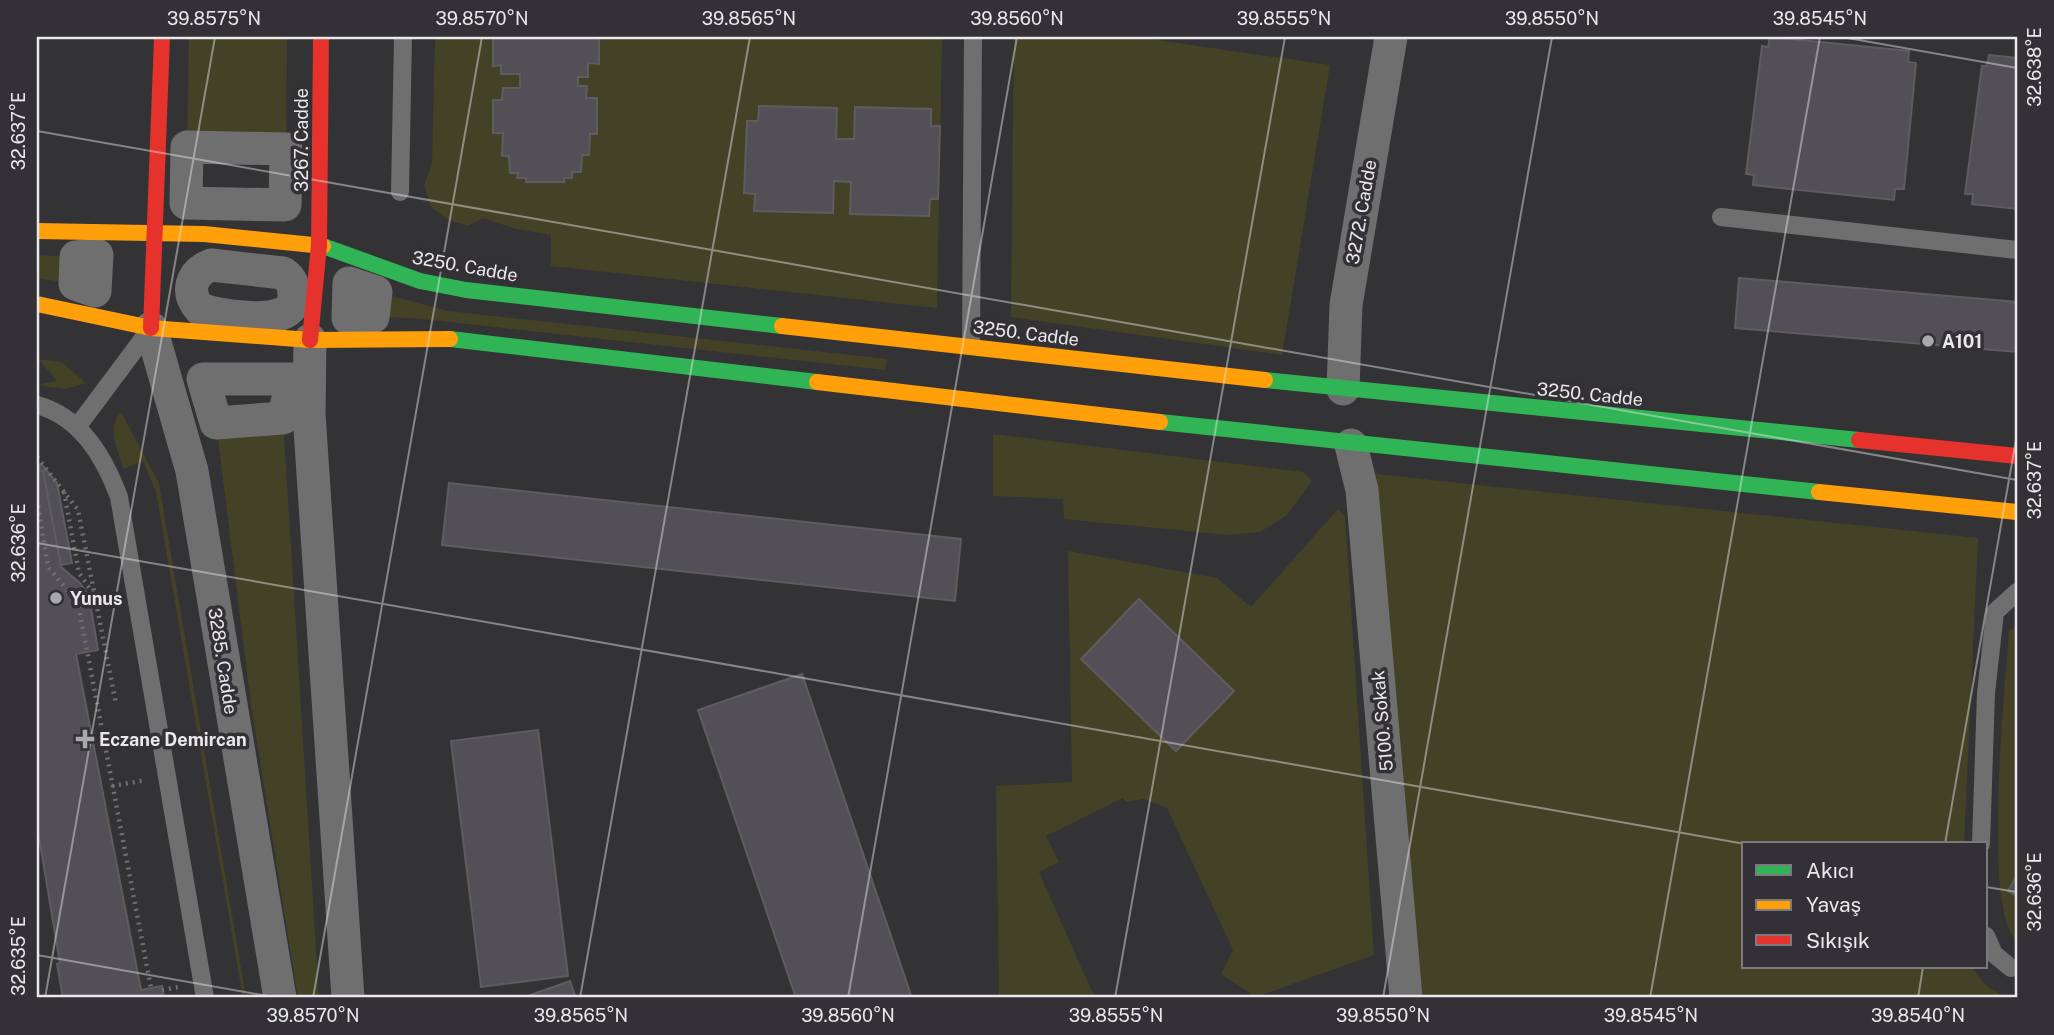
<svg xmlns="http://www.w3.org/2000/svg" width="2054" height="1035" viewBox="0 0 2054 1035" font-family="'Public Sans',sans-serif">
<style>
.green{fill:#434227}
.building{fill:#524f57;stroke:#5d5d5f;stroke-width:2}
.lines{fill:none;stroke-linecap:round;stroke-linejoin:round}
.path{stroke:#707071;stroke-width:4.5;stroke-dasharray:2 5;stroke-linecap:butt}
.lane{stroke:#6f6f70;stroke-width:18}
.street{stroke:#6f6f70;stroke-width:33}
.fast{stroke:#30b455;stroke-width:16}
.slow{stroke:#ff9f0a;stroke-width:16}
.jam{stroke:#e5322d;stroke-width:16}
.ticks{fill:none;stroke:#e9e8eb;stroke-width:2;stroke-opacity:0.45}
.poi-dot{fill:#a9a8ab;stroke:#333136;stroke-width:2.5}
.labels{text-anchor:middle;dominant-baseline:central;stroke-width:7;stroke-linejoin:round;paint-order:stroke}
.street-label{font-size:18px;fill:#e9e8eb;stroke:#333136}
.poi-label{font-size:18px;font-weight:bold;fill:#e9e8eb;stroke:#333136;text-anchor:start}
.neatline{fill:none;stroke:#e9e8eb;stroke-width:2.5}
.ticks-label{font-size:18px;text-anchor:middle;fill:#e9e8eb}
</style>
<rect width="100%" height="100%" fill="#333235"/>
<!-- green -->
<g class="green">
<polygon points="189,37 287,37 286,149 187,147"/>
<polygon points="435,37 942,37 937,308 551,266 551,235 516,229 483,218 468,226 448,220 431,207 424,185 432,163"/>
<polygon points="1014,37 1136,37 1330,65 1282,355 1011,317"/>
<polygon points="37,255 76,257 75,284 37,278"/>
<polygon points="376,292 448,311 887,359 885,370 413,318 373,317"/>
<polygon points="37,359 62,362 86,383 66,389 37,385 57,381 40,361 37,367"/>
<path d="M121 412 159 483 246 998H243L156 492 143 461 124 469C117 449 106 429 121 412Z"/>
<polygon points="283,418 319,998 298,998 251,705 216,423"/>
<polygon points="993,434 1303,472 1312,481 1287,515 1260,532 1229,535 1064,519 1063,499 993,496"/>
<polygon points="1376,474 1978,538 1964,844 1744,844 1744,967 1971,967 1988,987 2008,998 1422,998"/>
<polygon points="1338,509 1345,517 1374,955 1256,997 1221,974 1233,950 1167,808 1144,799 1126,802 1123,798 1046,836 1059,862 1039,872 1095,998 999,998 996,786 1072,782 1068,551 1217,578 1251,607"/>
<path d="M2017 625V941C1981 909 2006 685 2009 631Z"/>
</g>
<!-- building -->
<g class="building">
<polygon points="493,37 599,38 599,64 588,63 588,77 578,77 578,86 587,86 586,98 597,98 597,134 590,134 589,155 582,155 581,172 572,172 572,178 564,178 564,182 526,182 526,178 517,178 518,173 510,173 509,156 502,156 503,133 493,133 493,100 502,100 503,88 520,88 520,74 501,74 501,65 493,66"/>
<polygon points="1770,37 1909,51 1908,62 1916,63 1904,189 1895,189 1894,200 1753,185 1754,175 1746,174 1762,46 1768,47"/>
<polygon points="1989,55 2017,58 2017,209 1972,204 1973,194 1965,194 1982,66 1987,66"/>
<polygon points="759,106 837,108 836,139 854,139 855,107 931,109 931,126 940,126 938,199 930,199 929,216 850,214 851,182 834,181 833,213 754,211 755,194 744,193 747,121 758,121"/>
<polygon points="1739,278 2017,302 2017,352 1735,328"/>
<polygon points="37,464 42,465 57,483 72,563 61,565 43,471 37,470"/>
<polygon points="37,470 43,471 61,567 80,583 89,596 98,650 76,654 141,990 162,986 164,998 63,998 57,964 60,963 37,825"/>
<polygon points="449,483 961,539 955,601 442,545"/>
<polygon points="1139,599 1234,691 1176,751 1081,659"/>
<polygon points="802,674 912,998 796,998 698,710"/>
<polygon points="538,730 568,976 481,987 451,741"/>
<polygon points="2017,875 2017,896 2008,891"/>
<polygon points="570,981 576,998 522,998"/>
</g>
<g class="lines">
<!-- path -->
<g class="path">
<polyline points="37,457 78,510 116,704"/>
<polyline points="64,492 79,573 95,596"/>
<polyline points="37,499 48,567 78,603 151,988"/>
<polyline points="112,786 146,780"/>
<polyline points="162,990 179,987"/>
</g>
<!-- lane -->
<g class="lane">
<polyline points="400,192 403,37"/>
<polyline points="1721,217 2017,250"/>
<polyline points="971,346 973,37"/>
<path d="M37 405C81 417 104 457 119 497L205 998"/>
<polyline points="77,427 151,328"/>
<polyline points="1981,844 1986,693 1995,612 2017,592"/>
<polyline points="1986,936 1994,954 2011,968"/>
</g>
<!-- street -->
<g class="street">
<polygon points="187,147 286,149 285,205 186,203"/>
<polygon points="97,255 95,291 75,284 76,257"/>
<path d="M211 265 283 273C292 279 294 286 294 297 295 329 219 316 200 309 185 292 191 273 211 265Z"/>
<polygon points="349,283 376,292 373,317 348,318"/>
<polyline points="151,328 192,471 280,998"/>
<polyline points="310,340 309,414 348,998"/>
<polygon points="203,379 293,379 283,418 216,423"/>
<polyline points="1343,389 1346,305 1391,37"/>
<polyline points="1351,445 1362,490 1406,998"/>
</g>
<!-- fast -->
<g class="fast">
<polyline points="323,246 420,281 466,290 782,326"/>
<polyline points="450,339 817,382"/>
<polyline points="1265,380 1859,440"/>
<polyline points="1160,422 1819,492"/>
</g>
<!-- slow -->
<g class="slow">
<polyline points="37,231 204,234 323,246"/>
<polyline points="37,304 151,328 310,340 450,339"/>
<polyline points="782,326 1265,380"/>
<polyline points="817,382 1160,422"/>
<polyline points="1819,492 2017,512"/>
</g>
<!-- jam -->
<g class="jam">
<polyline points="151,328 162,37"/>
<polyline points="310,340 319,245 321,37"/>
<polyline points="1859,440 2017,456"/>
</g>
</g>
<!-- ticks -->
<path class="ticks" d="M1842 37 2017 68M37 131 2017 480M37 543 1745 844M1945 844 2017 434M1986 887 2017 892M37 955 279 998M45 998 215 37M313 998 482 37M580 998 750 37M848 998 1017 37M1115 998 1285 37M1383 998 1552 37M1650 998 1820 37M1918 998 1923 967"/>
<!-- markers -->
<g class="poi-dot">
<circle cx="1928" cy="341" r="7"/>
<circle cx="56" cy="598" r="7"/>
<path d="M81.5 728.5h7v7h7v7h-7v7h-7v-7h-7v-7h7z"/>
</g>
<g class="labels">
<!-- street labels -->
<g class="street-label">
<text transform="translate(301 140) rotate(-90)">3267. Cadde</text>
<text transform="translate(1361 212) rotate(-80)">3272. Cadde</text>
<text transform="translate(465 266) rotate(10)">3250. Cadde</text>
<text transform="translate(1026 333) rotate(7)">3250. Cadde</text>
<text transform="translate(1590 394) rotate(6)">3250. Cadde</text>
<text transform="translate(223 661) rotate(81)">3285. Cadde</text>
<text transform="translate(1382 721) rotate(-95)">5100. Sokak</text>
</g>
<!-- poi labels -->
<g class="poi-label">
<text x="1942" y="341">A101</text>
<text x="70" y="598">Yunus</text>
<text x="99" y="739">Eczane Demircan</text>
</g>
</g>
<!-- border -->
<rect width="2054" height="1035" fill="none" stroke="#333136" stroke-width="77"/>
<!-- legend -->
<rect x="1742" y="842" width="245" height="126" fill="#333136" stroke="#7c7a7e" stroke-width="2"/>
<rect x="1756" y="865" width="35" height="10" fill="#30b455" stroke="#7c7a7e" stroke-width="2"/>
<text x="1806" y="878" font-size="21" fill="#e9e8eb">Akıcı</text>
<rect x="1756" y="900" width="35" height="10" fill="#ff9f0a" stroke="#7c7a7e" stroke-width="2"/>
<text x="1806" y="912" font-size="21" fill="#e9e8eb">Yavaş</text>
<rect x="1756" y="935" width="35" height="10" fill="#e5322d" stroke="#7c7a7e" stroke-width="2"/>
<text x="1806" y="948" font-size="21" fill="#e9e8eb">Sıkışık</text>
<rect x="38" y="38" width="1978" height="958" class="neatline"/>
<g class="ticks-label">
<text x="214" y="25">39.8575°N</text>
<text x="482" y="25">39.8570°N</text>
<text x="749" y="25">39.8565°N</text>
<text x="1017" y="25">39.8560°N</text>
<text x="1284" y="25">39.8555°N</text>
<text x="1552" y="25">39.8550°N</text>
<text x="1820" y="25">39.8545°N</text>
<text transform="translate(2035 67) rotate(-90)" y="6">32.638°E</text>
<text transform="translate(19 131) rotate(-90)" y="6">32.637°E</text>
<text transform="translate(2035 480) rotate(-90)" y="6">32.637°E</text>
<text transform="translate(19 543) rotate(-90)" y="6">32.636°E</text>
<text transform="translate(2035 892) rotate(-90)" y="6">32.636°E</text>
<text transform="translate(19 956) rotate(-90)" y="6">32.635°E</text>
<text x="313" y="1022">39.8570°N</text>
<text x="581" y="1022">39.8565°N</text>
<text x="848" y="1022">39.8560°N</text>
<text x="1116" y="1022">39.8555°N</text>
<text x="1383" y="1022">39.8550°N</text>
<text x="1651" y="1022">39.8545°N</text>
<text x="1918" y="1022">39.8540°N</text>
</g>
</svg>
